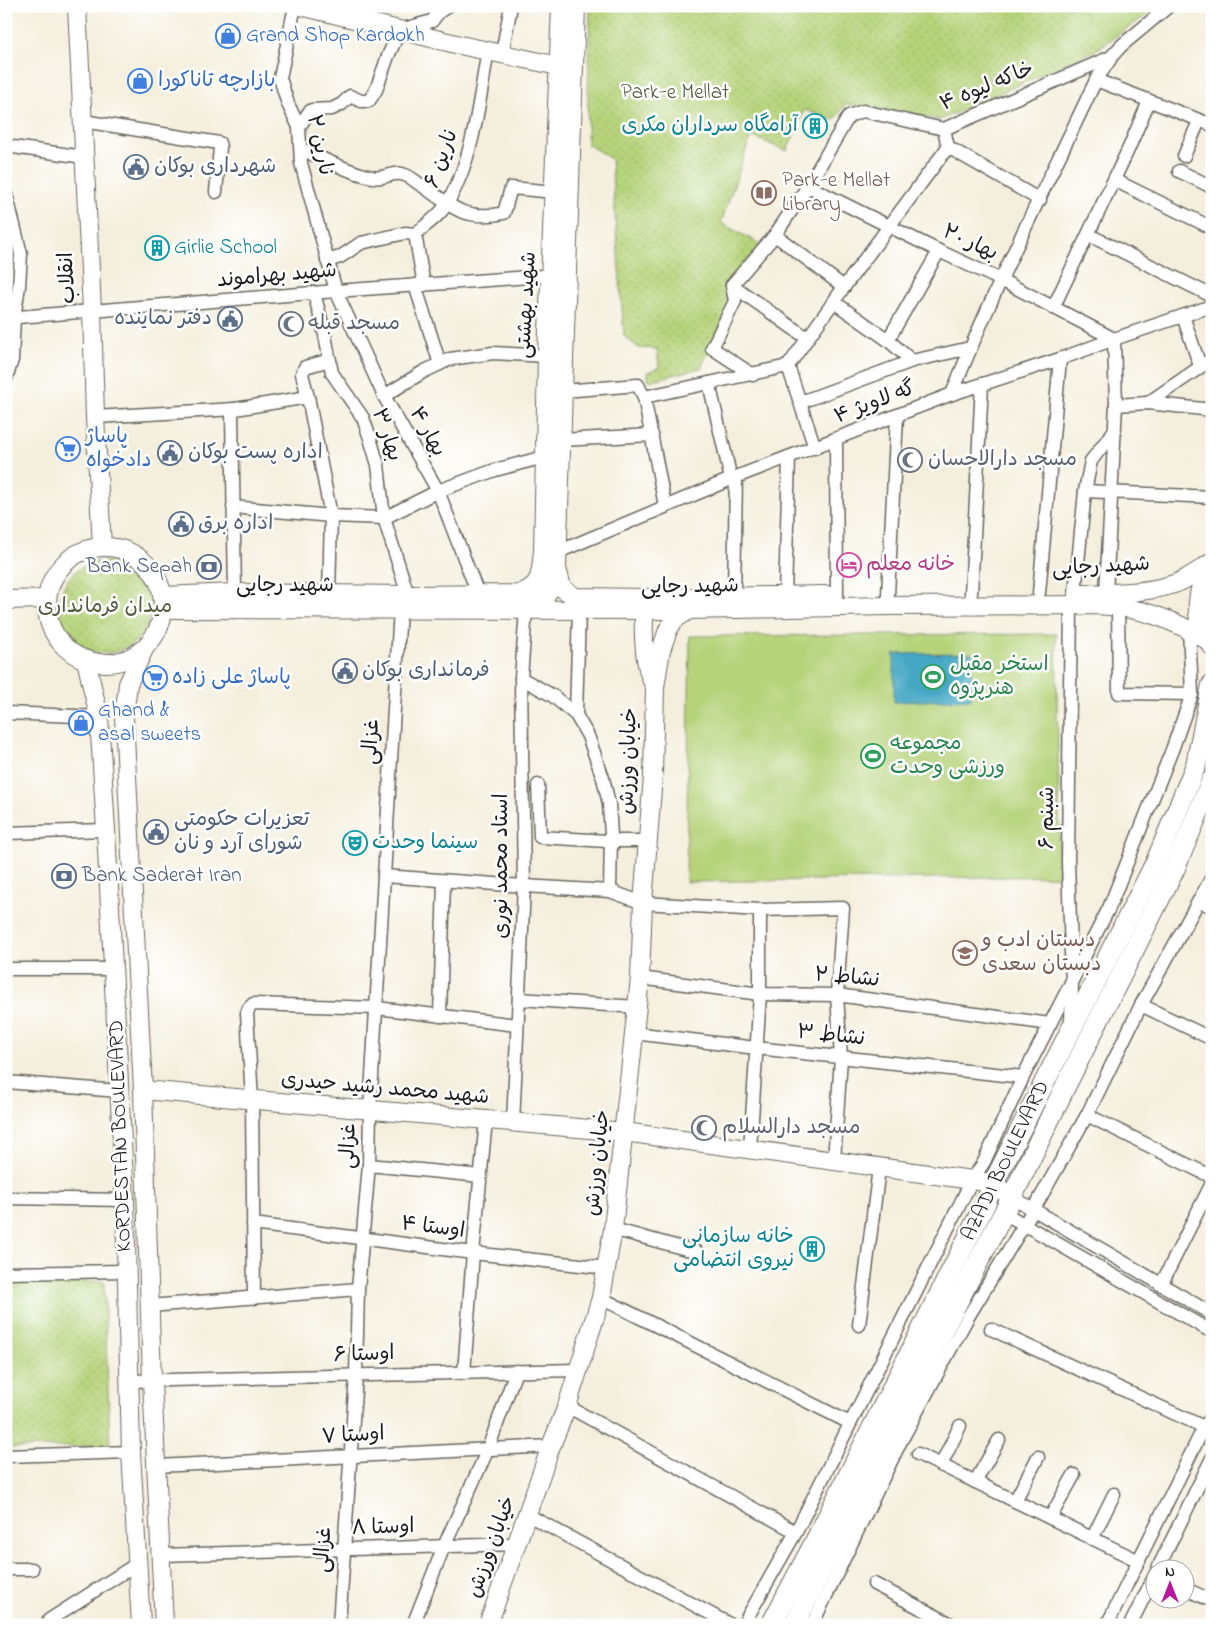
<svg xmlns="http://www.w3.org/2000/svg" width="1218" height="1631" viewBox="0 0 1218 1631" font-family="'Indie Flower','Playpen Sans Arabic',sans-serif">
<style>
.grass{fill:url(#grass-dots);stroke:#69784b}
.garden{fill:#b6d37a;stroke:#69784b}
.water{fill:#44a7c4;stroke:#306270}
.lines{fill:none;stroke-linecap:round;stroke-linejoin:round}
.street-casing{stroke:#686660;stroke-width:15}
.secondary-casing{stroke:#686660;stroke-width:20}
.primary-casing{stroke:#686660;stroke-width:22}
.street{stroke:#fff;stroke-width:12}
.secondary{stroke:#fff;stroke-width:18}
.primary{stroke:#fff;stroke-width:20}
.labels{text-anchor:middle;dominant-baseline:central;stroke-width:5;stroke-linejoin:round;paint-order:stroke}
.shop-label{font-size:21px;fill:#366cbe;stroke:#fff;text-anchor:start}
.street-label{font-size:21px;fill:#1c1c1c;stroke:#fff}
.park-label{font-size:21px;fill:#525c3d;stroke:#fff}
.culture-label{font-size:21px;fill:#0d838f;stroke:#fff;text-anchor:end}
.service-label{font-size:21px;fill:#4e5e75;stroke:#fff;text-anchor:start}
.education-label{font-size:21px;fill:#785e54;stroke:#fff;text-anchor:start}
.worship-label{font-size:21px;fill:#5b616d;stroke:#fff;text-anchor:start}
.hotel-label{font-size:21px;fill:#b23c85;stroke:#fff;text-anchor:start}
.leisure-label{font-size:21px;fill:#27864d;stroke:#fff;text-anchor:start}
</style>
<defs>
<pattern id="grass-dots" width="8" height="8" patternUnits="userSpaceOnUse" patternTransform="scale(1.25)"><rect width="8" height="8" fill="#b6d37a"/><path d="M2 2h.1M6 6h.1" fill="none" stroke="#9cb569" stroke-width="1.8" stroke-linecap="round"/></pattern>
</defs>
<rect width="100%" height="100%" fill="#fff"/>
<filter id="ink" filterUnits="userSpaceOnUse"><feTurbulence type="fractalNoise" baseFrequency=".02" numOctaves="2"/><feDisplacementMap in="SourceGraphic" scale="10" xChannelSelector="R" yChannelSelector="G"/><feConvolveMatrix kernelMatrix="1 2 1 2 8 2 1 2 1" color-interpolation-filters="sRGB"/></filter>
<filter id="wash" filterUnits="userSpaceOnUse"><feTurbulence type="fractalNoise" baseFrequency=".0096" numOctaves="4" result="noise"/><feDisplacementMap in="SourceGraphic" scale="20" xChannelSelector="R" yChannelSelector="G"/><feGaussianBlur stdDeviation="1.12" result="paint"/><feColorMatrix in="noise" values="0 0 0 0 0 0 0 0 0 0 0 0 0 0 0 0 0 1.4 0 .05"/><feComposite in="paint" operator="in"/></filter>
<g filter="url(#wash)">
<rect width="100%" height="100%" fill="#f4efdd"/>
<!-- grass -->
<g class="grass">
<polygon points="590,6 1157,6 1149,14 1094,51 940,120 846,104 834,120 804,110 787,151 751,136 721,223 760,244 731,302 701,368 649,381 647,372 659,368 657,349 639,348 624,336 611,159 587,144"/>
<circle cx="105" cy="607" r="46"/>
<polygon points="104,1281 110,1446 6,1448 6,1283"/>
</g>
<!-- garden -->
<polygon class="garden" points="1056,634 1060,876 686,882 690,636"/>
<!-- water -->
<polygon class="water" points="972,653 971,699 894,702 894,654"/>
</g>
<g filter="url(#ink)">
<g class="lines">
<defs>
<g id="street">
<polyline points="295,6 280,78 288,104 299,127 301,163 336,291 384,396 438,491 478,594"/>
<polyline points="358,6 366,22"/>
<polyline points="502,53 511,6"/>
<polyline points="1096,80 1212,125"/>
<polyline points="83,121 219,143 220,147 216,192"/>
<polyline points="299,127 309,112 312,110 332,109 342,104 350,96 361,101 369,101 376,90 388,56 400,30 432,21 439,12 448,6"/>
<polyline points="6,146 84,157"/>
<polyline points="948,147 1040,200"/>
<path d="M301 149C324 159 348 172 372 177 385 180 394 170 405 175 411 177 416 182 421 185 432 192 451 208 463 212 475 216 491 216 504 213L511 188 555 192"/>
<polyline points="1184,156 1199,121"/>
<polyline points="1179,171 1212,187"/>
<polyline points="1114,180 1212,228"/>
<polyline points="808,186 939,251 1001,280 1114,339 1116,405 1106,593"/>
<polyline points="6,193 21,254 19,286 14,318 12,360 6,379"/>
<polyline points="415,234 424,285"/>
<polyline points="775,235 844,287"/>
<polyline points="1089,235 1212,296"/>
<path d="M327 261 340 257 361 243 405 233 415 234C426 225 441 215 448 202 474 157 479 101 488 50"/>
<polyline points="415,285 440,364"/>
<polyline points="732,285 807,338"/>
<polyline points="314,293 325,335 332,373 363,418 370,438 378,465 384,518 408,595"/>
<polyline points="834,302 888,340 912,361"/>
<polyline points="1053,308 1128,150 1149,101"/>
<polyline points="1183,316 1200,366"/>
<polyline points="6,318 336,291 557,275"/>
<polyline points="888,340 939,251"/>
<polyline points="788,366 815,448"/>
<polyline points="753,375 712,348 735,301 732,285 775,235 808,186 849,116 863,111 944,129 1111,57 1121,46 1169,6"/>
<polyline points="709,383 731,479"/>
<polyline points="563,391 638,385 644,397 665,506"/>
<path d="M952 394C994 287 1047 184 1096 80L1111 58"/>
<polyline points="384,396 423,372 450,359 493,353 547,356"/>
<polyline points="644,397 788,366 844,287 948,147 944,129"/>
<polyline points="801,402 912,361 970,348"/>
<polyline points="1148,403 1212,359"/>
<polyline points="1116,405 1148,403 1212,410"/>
<polyline points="95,417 235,409"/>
<polyline points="836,439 837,595"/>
<polyline points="561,440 652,435"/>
<polyline points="1085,491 1212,497"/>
<polyline points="233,507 331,516 384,518 438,491 495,470 544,457"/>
<polyline points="558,552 736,477 952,394 1060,359 1114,339 1212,306"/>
<polyline points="235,593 232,414 235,409 308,397"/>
<polyline points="1039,593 1060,359"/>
<polyline points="329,594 331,516 308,397 302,374 305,367 330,360"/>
<polyline points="971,594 982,384"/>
<polyline points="1075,594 1085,491 1091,461 1114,431"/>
<polyline points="888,595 897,416"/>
<polyline points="734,596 736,477"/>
<polyline points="785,596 789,457"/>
<polyline points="1071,605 1068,862 1072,983 1071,1022"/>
<polyline points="1118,606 1119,693 1192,694"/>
<polyline points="521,678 553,696 576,715 588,736 603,778 609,804 611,835 610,891"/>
<polyline points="6,713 99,717"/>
<polyline points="576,715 579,610"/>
<polyline points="538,785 540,837 607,841 648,841"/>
<polyline points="6,833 106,830"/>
<polyline points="384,876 524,886 610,891 643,903 760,910 843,908 837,995 841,1058 834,1161"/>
<polyline points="1199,901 1212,907"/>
<polyline points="6,969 114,969"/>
<polyline points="640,978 760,994 837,995 1050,1024"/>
<polyline points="519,999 637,1007"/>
<polyline points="1141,1005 1212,1039"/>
<polyline points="440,1016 444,881"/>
<polyline points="634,1033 756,1048 1023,1077"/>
<polyline points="6,1082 119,1091"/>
<polyline points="1087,1115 1212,1177"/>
<polyline points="513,1123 524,886 521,678 526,610"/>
<polyline points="750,1150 760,994 760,910"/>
<polyline points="369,1165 481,1176"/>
<polyline points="1012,1197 1212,1314"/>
<polyline points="6,1198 125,1200"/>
<polyline points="1004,1213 1212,1332"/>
<polyline points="253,1224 473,1253 607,1268"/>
<polyline points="613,1229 697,1252"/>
<polyline points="6,1273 126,1271"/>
<polyline points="1161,1285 1212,1183"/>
<polyline points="254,1298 252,1100 247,1013 249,1008 253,1004 377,1008 517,1025"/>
<polyline points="601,1298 850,1423"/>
<polyline points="150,1306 358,1289"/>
<polyline points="859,1325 879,1168"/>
<polyline points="991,1329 1204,1427"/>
<polyline points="464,1373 473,1253 486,1120"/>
<polyline points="129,1381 577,1370"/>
<polyline points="567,1406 796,1532"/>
<polyline points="918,1454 1139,1561"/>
<polyline points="6,1456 131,1452"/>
<polyline points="941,1465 960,1426"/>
<polyline points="157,1466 551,1446"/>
<polyline points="975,1482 999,1440"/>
<polyline points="1015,1501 1038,1457"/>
<polyline points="528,1515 731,1625"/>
<polyline points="1050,1518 1074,1475"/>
<polyline points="1092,1539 1114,1494"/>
<polyline points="161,1555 517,1544"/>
<polyline points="1158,1568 1212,1458"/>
<polyline points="6,1569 32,1569"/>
<polyline points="874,1584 953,1625"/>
<polyline points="1186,1589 1212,1601"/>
<polyline points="49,1625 49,1620 138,1563"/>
<polyline points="339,1625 356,1376 358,1289 369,1165 370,1110 400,609"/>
<polyline points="413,1625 444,1546 488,1449 516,1371"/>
<polyline points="743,1625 796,1532 972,1180 984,1162 1023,1077 1109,908 1172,750 1192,694 1189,629"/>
<polyline points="812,1625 900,1443 968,1317 1039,1200 1087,1115 1141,1005 1212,877"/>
<polyline points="1107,1625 1204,1427 1212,1417"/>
<polyline points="1130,1625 1156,1573"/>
</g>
<g id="secondary">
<polyline points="77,6 92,311 95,417 102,547"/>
<polyline points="301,6 460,45 568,68"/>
<circle cx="105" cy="605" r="58"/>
<polyline points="557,568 562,588 575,597 645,598 827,595"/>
<path d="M1078 594C1110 593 1143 594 1174 584 1187 580 1199 570 1211 563"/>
<path d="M163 596 235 593 408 595 519 594C543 585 540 574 543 551L547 356 561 6"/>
<path d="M645 598C643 624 642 661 653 683"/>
<polyline points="6,600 47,599"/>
<path d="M522 608C545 601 553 591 557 568L576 6"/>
<path d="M163 609 689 610 888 606 1097 605C1141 607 1172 619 1209 641"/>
<polyline points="144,649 128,684 124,717 143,1090 152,1381 164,1625"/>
<polyline points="86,660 99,717 106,830 125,1200 131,1452 141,1625"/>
<polyline points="143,1090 624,1132 979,1181 993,1184 1012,1197"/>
<polyline points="488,1625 551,1446 567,1406 601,1298 613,1229 640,978 643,903 653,776 655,687 661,650 668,630 674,620 689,610"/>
</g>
<g id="primary">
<path d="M1212 563C1197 588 1192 620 1212 645"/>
<polyline points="771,1625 814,1544 986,1202 993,1184 1156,862 1196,765 1212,685"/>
<polyline points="794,1625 885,1441 1012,1197 1066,1085 1174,870 1212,780"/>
</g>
</defs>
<!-- street casing -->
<use href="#street" class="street-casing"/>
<!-- secondary casing -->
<use href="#secondary" class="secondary-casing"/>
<!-- primary casing -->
<use href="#primary" class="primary-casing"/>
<!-- street -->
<use href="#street" class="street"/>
<!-- secondary -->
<use href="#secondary" class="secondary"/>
<!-- primary -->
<use href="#primary" class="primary"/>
</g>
</g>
<!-- icons -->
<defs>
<symbol id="shop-ring" viewBox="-11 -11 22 22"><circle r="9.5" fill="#fff" stroke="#3f7fe0" stroke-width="1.5"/><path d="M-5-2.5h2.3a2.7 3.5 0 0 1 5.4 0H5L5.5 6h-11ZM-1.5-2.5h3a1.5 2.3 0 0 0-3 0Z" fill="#3f7fe0"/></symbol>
<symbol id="building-ring" viewBox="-11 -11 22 22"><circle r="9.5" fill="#fff" stroke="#0f9aa8" stroke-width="1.5"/><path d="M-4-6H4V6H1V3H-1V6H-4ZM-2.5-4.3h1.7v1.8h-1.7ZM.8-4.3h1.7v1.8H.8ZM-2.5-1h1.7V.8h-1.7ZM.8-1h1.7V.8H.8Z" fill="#0f9aa8"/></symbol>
<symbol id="civic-ring" viewBox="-11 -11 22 22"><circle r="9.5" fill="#fff" stroke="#5c6f8a" stroke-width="1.5"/><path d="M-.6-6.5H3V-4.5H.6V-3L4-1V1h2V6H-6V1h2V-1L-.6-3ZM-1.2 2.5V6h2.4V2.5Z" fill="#5c6f8a"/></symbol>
<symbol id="library-ring" viewBox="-11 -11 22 22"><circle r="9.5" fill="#fff" stroke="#8d6e63" stroke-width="1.5"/><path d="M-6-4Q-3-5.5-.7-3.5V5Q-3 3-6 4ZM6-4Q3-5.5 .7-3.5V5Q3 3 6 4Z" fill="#8d6e63"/></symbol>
<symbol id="mosque-ring" viewBox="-11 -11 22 22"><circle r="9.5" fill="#fff" stroke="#6b7280" stroke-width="1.5"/><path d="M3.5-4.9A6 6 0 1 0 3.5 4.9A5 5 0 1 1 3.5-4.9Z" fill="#6b7280"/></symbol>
<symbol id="supermarket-ring" viewBox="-11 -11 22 22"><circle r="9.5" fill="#fff" stroke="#3f7fe0" stroke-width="1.5"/><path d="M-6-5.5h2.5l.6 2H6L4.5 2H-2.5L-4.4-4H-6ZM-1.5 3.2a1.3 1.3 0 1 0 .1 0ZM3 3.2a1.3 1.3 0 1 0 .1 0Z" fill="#3f7fe0"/></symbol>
<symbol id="hotel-ring" viewBox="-11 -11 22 22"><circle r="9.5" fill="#fff" stroke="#d1479c" stroke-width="1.5"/><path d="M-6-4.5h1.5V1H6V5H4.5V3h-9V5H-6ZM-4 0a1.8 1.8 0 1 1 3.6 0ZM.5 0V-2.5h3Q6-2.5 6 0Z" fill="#d1479c"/></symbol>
<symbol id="bank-ring" viewBox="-11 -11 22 22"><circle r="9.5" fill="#fff" stroke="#5c6f8a" stroke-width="1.5"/><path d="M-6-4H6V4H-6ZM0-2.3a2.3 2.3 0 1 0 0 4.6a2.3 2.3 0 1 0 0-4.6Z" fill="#5c6f8a"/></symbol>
<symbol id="stadium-ring" viewBox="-11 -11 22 22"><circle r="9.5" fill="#fff" stroke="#2e9e5b" stroke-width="1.5"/><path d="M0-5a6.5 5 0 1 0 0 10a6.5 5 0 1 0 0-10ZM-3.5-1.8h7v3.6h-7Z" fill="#2e9e5b"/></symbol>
<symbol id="theatre-ring" viewBox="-11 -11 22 22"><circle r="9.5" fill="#fff" stroke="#0f9aa8" stroke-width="1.5"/><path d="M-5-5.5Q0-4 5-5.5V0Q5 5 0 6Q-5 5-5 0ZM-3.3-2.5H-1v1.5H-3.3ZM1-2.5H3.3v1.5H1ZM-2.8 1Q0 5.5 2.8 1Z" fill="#0f9aa8"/></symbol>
<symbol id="school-ring" viewBox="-11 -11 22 22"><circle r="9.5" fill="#fff" stroke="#8d6e63" stroke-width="1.5"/><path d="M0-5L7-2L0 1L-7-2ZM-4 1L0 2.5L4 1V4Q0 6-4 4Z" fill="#8d6e63"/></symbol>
</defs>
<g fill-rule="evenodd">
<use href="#shop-ring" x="214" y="22" width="28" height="28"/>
<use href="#shop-ring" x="126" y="67" width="28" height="28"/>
<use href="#building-ring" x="801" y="112" width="28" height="28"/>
<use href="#civic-ring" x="122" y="153" width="28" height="28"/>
<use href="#library-ring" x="750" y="179" width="28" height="28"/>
<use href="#building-ring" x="143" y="234" width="28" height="28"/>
<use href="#civic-ring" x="216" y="305" width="28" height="28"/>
<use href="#mosque-ring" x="277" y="310" width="28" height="28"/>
<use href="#supermarket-ring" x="54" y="435" width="28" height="28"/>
<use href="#civic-ring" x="156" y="439" width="28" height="28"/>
<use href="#mosque-ring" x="896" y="446" width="28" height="28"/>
<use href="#civic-ring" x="167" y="510" width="28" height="28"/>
<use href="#hotel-ring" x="835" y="551" width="28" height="28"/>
<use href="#bank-ring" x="195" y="553" width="28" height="28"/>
<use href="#civic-ring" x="331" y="657" width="28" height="28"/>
<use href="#stadium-ring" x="919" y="663" width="28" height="28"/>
<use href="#supermarket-ring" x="141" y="664" width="28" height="28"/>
<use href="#shop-ring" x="67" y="709" width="28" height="28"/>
<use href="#stadium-ring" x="859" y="742" width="28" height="28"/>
<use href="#civic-ring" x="142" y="818" width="28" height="28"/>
<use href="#theatre-ring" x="341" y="829" width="28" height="28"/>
<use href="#bank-ring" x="50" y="862" width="28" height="28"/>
<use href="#school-ring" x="951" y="939" width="28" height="28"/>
<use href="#mosque-ring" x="690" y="1114" width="28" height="28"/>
<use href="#building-ring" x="798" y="1235" width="28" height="28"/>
</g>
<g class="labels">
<!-- shop labels -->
<g class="shop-label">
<text x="246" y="36">Grand Shop Kardokh</text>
<text x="158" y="81">بازارچه تاناکورا</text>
<text x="86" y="437">پاساژ<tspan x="86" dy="24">دادخواه</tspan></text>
<text x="172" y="678">پاساژ علی زاده</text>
<text x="98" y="711">Ghand &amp;<tspan x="98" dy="24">asal sweets</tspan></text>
</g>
<!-- street labels -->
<g class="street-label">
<text transform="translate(987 87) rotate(-22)">خاکه لیوه ۴</text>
<text transform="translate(319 145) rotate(78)">نارین ۲</text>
<text transform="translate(442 159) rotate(-70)">نارین ۶</text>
<text transform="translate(970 243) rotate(25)">بهار ۲۰</text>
<text transform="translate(277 276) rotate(-5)">شهید بهراموند</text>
<text transform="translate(68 278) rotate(-93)">انقلاب</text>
<text transform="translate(527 305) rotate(-87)">شهید بهشتی</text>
<text transform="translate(875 403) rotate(-21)">گه لاویژ ۴</text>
<text transform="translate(427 432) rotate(61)">بهار ۴</text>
<text transform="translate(386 435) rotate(71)">بهار ۳</text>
<text transform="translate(1101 567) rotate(-3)">شهید رجایی</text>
<text x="285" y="586">شهید رجایی</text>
<text transform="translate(690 587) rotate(-1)">شهید رجایی</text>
<text transform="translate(372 742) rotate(-87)">غزالی</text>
<text transform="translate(629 761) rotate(-88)">خیابان ورزش</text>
<text transform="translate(1048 818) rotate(-90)">شبنم ۶</text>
<text transform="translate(502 866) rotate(-90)">استاد محمد نوری</text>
<text transform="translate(847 978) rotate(5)">نشاط ۲</text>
<text transform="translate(831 1036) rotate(6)">نشاط ۳</text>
<text transform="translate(385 1089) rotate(5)">شهید محمد رشید حیدری</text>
<text transform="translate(121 1136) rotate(-92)">KORDESTAN BOULEVARD</text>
<text transform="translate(349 1146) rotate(-88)">غزالی</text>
<text transform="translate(1006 1161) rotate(-64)">AZADI BOULEVARD</text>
<text transform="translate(598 1163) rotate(-84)">خیابان ورزش</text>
<text transform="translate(433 1228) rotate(7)">اوستا ۴</text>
<text transform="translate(364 1355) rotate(-2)">اوستا ۶</text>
<text transform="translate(353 1436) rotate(-3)">اوستا ۷</text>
<text transform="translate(383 1528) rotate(-2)">اوستا ۸</text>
<text transform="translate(492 1547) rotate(-70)">خیابان ورزش</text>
<text transform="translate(324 1550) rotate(-86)">غزالی</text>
</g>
<!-- park labels -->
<g class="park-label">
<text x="675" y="93">Park-e Mellat</text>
<text x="105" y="607">میدان فرمانداری</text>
</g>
<!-- culture labels -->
<g class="culture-label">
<text x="798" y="126">آرامگاه سرداران مکری</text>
<text x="174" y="248" text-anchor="start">Girlie School</text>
<text x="372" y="843" text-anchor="start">سینما وحدت</text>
<text x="794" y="1237">خانه سازمانی<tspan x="794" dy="24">نیروی انتضامی</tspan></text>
</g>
<!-- service labels -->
<g class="service-label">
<text x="154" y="167">شهرداری بوکان</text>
<text x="212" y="319" text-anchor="end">دفتر نماینده</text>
<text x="188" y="453">اداره پست بوکان</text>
<text x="198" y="524">اداره برق</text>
<text x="192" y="567" text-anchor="end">Bank Sepah</text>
<text x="362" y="671">فرمانداری بوکان</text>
<text x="174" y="820">تعزیرات حکومتی<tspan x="174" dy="24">شورای آرد و نان</tspan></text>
<text x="82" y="876">Bank Saderat Iran</text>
</g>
<!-- education labels -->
<g class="education-label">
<text x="782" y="181">Park-e Mellat<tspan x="782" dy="24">Library</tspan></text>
<text x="982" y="941">دبستان ادب و<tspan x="982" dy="24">دبستان سعدی</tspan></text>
</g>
<!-- worship labels -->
<g class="worship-label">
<text x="308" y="324">مسجد قبله</text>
<text x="928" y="460">مسجد دارالاحسان</text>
<text x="722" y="1128">مسجد دارالسلام</text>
</g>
<!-- hotel labels -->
<g class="hotel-label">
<text x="866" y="565">خانه معلم</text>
</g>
<!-- leisure labels -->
<g class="leisure-label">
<text x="950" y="665">استخر مقبل<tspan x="950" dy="24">هنرپژوه</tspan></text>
<text x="890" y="744">مجموعه<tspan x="890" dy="24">ورزشی وحدت</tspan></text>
</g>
</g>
<!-- margin -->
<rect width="1218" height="1631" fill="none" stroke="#fff" stroke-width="25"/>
<!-- north arrow -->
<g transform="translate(1170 1584)"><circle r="24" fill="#ffffff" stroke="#a4a4a4"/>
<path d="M0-4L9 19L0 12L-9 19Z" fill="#b5179e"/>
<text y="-8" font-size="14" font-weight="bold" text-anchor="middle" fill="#1c1c1c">N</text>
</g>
</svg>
